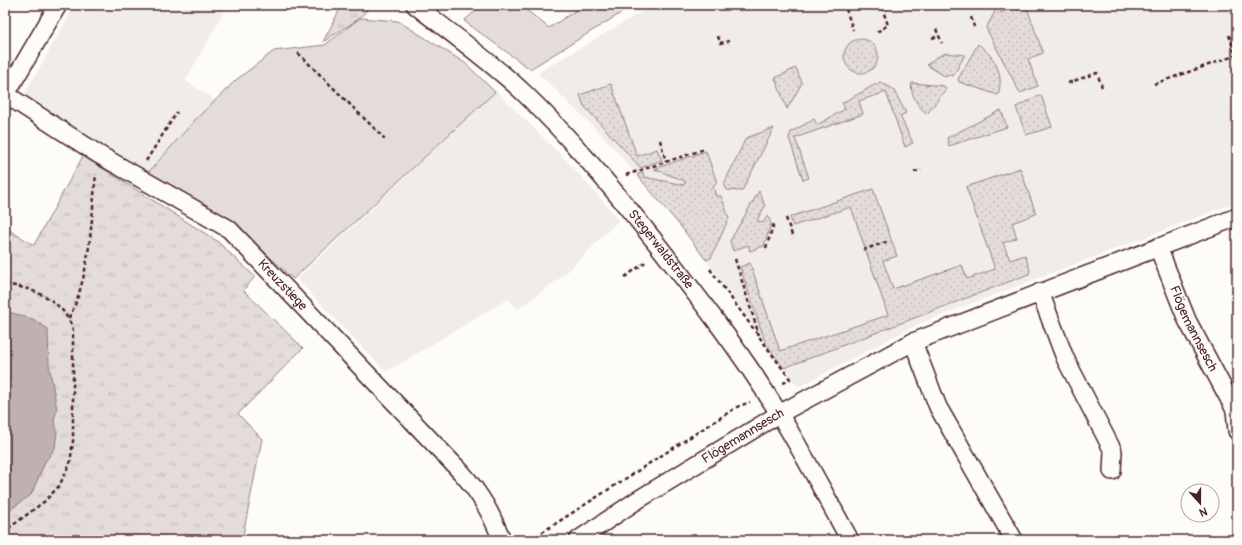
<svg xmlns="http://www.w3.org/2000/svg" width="1242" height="545" viewBox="0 0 1242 545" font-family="Pangolin,sans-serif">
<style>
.built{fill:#f0ece8}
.grass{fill:url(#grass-dots);stroke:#967e82}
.park{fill:url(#park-tufts);stroke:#967e82}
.pitch{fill:#e3dcda;stroke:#967e82}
.water{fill:#c0b1b1;stroke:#91777b}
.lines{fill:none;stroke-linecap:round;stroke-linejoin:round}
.street-casing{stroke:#4a1f2b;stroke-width:20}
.path{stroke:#4a1f2b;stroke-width:2.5;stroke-dasharray:4 3;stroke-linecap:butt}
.street{stroke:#fdfcf7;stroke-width:17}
.labels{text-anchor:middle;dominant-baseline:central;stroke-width:3.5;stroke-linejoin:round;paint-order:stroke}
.street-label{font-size:13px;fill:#4a1f2b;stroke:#fdfcf7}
</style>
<defs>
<pattern id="grass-dots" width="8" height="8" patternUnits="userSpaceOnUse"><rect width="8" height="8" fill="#e3dcda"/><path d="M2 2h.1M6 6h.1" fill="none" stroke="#c4bcbb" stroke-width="1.8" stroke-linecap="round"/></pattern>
<pattern id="park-tufts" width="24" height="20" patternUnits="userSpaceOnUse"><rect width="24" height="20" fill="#e3dcda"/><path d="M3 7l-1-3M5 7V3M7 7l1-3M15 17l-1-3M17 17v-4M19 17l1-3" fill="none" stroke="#c4bcbb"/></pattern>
</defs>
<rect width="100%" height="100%" fill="#fdfcf7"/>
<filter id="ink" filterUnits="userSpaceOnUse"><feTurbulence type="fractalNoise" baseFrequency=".025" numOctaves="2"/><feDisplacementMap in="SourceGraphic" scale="8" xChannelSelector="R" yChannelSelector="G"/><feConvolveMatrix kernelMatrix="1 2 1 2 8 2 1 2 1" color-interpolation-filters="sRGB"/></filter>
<g filter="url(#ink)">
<!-- built -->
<g class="built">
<polygon points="75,5 220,5 225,10 185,81 213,98 206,111 195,120 147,174 141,168 23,97"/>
<polygon points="653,5 1237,5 1237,202 916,325 798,387 682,228 604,137 538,73"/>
<polygon points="496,91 567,161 619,220 564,275 518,309 508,299 386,372 297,279"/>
</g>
<!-- grass -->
<g class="grass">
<polygon points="1017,5 1026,5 1043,53 1028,59 1038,86 1020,93 986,28 997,8 999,7 1001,13"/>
<circle cx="861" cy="56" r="17"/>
<path d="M978 44C994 56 1005 74 998 95L959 82 958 79Z"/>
<polygon points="946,53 965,55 953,76 949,75 946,77 927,65 935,58"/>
<polygon points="796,68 802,83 787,109 775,78"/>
<polygon points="880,82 893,89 906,113 900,116 913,143 905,147 886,92 859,101 863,114 795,138 809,178 803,180 789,138 791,132 814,119 817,125 845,109 842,103"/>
<path d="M912 83 944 86 946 89 927 114C919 107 909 94 912 83Z"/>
<polygon points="611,84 637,156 657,149 662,160 641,168 584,106 580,95"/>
<polygon points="1041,95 1052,127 1026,135 1016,107"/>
<polygon points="1001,110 1007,127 949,146 947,138"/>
<polygon points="774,128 742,191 727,190 724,184 746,138"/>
<polygon points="706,151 717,183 713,187 716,196 721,196 729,218 711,258 706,260 682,228 637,175 643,172 644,177 684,185 685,181 654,169"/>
<polygon points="1020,168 1036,214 1012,223 1017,238 1003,243 1010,260 1025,255 1030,270 1029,274 784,368 766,344 740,267 750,263 780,351 888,315 851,207 793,226 790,217 873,189 897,256 883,261 893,289 962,265 967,279 995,269 966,187"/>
<polygon points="759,191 765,206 757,220 763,223 768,215 771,224 764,246 750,251 748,245 733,251 730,241"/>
</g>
<!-- park -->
<g class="park">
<polygon points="336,5 371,5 360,18 323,42 341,7"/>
<polygon points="83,156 217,241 255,277 243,290 303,348 238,414 262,439 242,540 5,540 5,228 34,245"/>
</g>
<!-- pitch -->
<g class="pitch">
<polygon points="482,5 520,5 549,28 584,5 634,5 530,69 464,21"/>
<polygon points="360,18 398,21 465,63 495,92 293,279 234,223 147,174 195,120 236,80 274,51 325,45"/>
</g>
<!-- water -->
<polygon class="water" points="5,311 33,319 48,329 49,365 57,409 54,420 57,431 55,448 45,462 31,495 5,513"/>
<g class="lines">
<defs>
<g id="street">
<path id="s1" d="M415 5C451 33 490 61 524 93 571 138 613 189 653 239 697 295 741 352 778 412 804 454 826 497 850 540"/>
<path id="s2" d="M5 94 98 154 229 229 462 473C481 495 491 513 502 540"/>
<polyline points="6,94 58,5"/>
<path id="s3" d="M1158 247 1187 320 1235 410 1237 431"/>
<polyline points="1040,292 1065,358 1113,451 1112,471"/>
<polyline points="913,342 938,407 1014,540"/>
<path id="s4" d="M578 540 636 501 779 414 913 342 1237 217"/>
</g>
</defs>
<!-- street casing -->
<use href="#street" class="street-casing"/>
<!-- path -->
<g class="path">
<polyline points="846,9 853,30"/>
<polyline points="971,17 974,27"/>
<polyline points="936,29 942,43"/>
<polyline points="877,32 888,25 881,5"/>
<polyline points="1229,35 1236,56"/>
<polyline points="718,36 720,43 729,41"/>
<polyline points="932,38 939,36"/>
<polyline points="298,53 385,139"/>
<polyline points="1068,83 1097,73 1102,87"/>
<polyline points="1154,84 1237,55"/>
<polyline points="660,140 666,162"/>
<polyline points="146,161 177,112"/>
<polyline points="914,172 921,170"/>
<polyline points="626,175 705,149"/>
<polyline points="786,218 793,238"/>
<polyline points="766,248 774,223"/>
<polyline points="863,250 889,241"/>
<polyline points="735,259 759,335"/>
<polyline points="710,269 790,379 782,384"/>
<polyline points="625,277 647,261"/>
<path d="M5 284C35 289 63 299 73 330V441L70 464 59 486 45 501 5 531"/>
<path d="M69 318C91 274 91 221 96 174"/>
<polyline points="530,540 737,407 750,402"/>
</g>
<!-- street -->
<use href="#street" class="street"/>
</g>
</g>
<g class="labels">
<!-- street labels -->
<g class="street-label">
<text stroke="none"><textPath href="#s1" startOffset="348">Stegerwaldstraße</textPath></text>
<text stroke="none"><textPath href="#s2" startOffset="339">Kreuzstiege</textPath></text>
<text stroke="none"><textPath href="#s3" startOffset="89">Flögemannsesch</textPath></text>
<text stroke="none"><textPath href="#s4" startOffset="195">Flögemannsesch</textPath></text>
</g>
</g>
<!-- margin -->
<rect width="1242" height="545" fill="none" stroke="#fdfcf7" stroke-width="20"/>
<rect x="10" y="10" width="1222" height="525" fill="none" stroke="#4a1f2b" stroke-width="1.5" filter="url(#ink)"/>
<!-- north arrow -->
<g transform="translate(1200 503) rotate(159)"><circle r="19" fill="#fdfcf7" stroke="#b5a4a5"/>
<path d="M0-3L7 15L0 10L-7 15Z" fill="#4a1f2b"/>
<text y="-6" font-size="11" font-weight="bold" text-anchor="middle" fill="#4a1f2b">N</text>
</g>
</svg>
